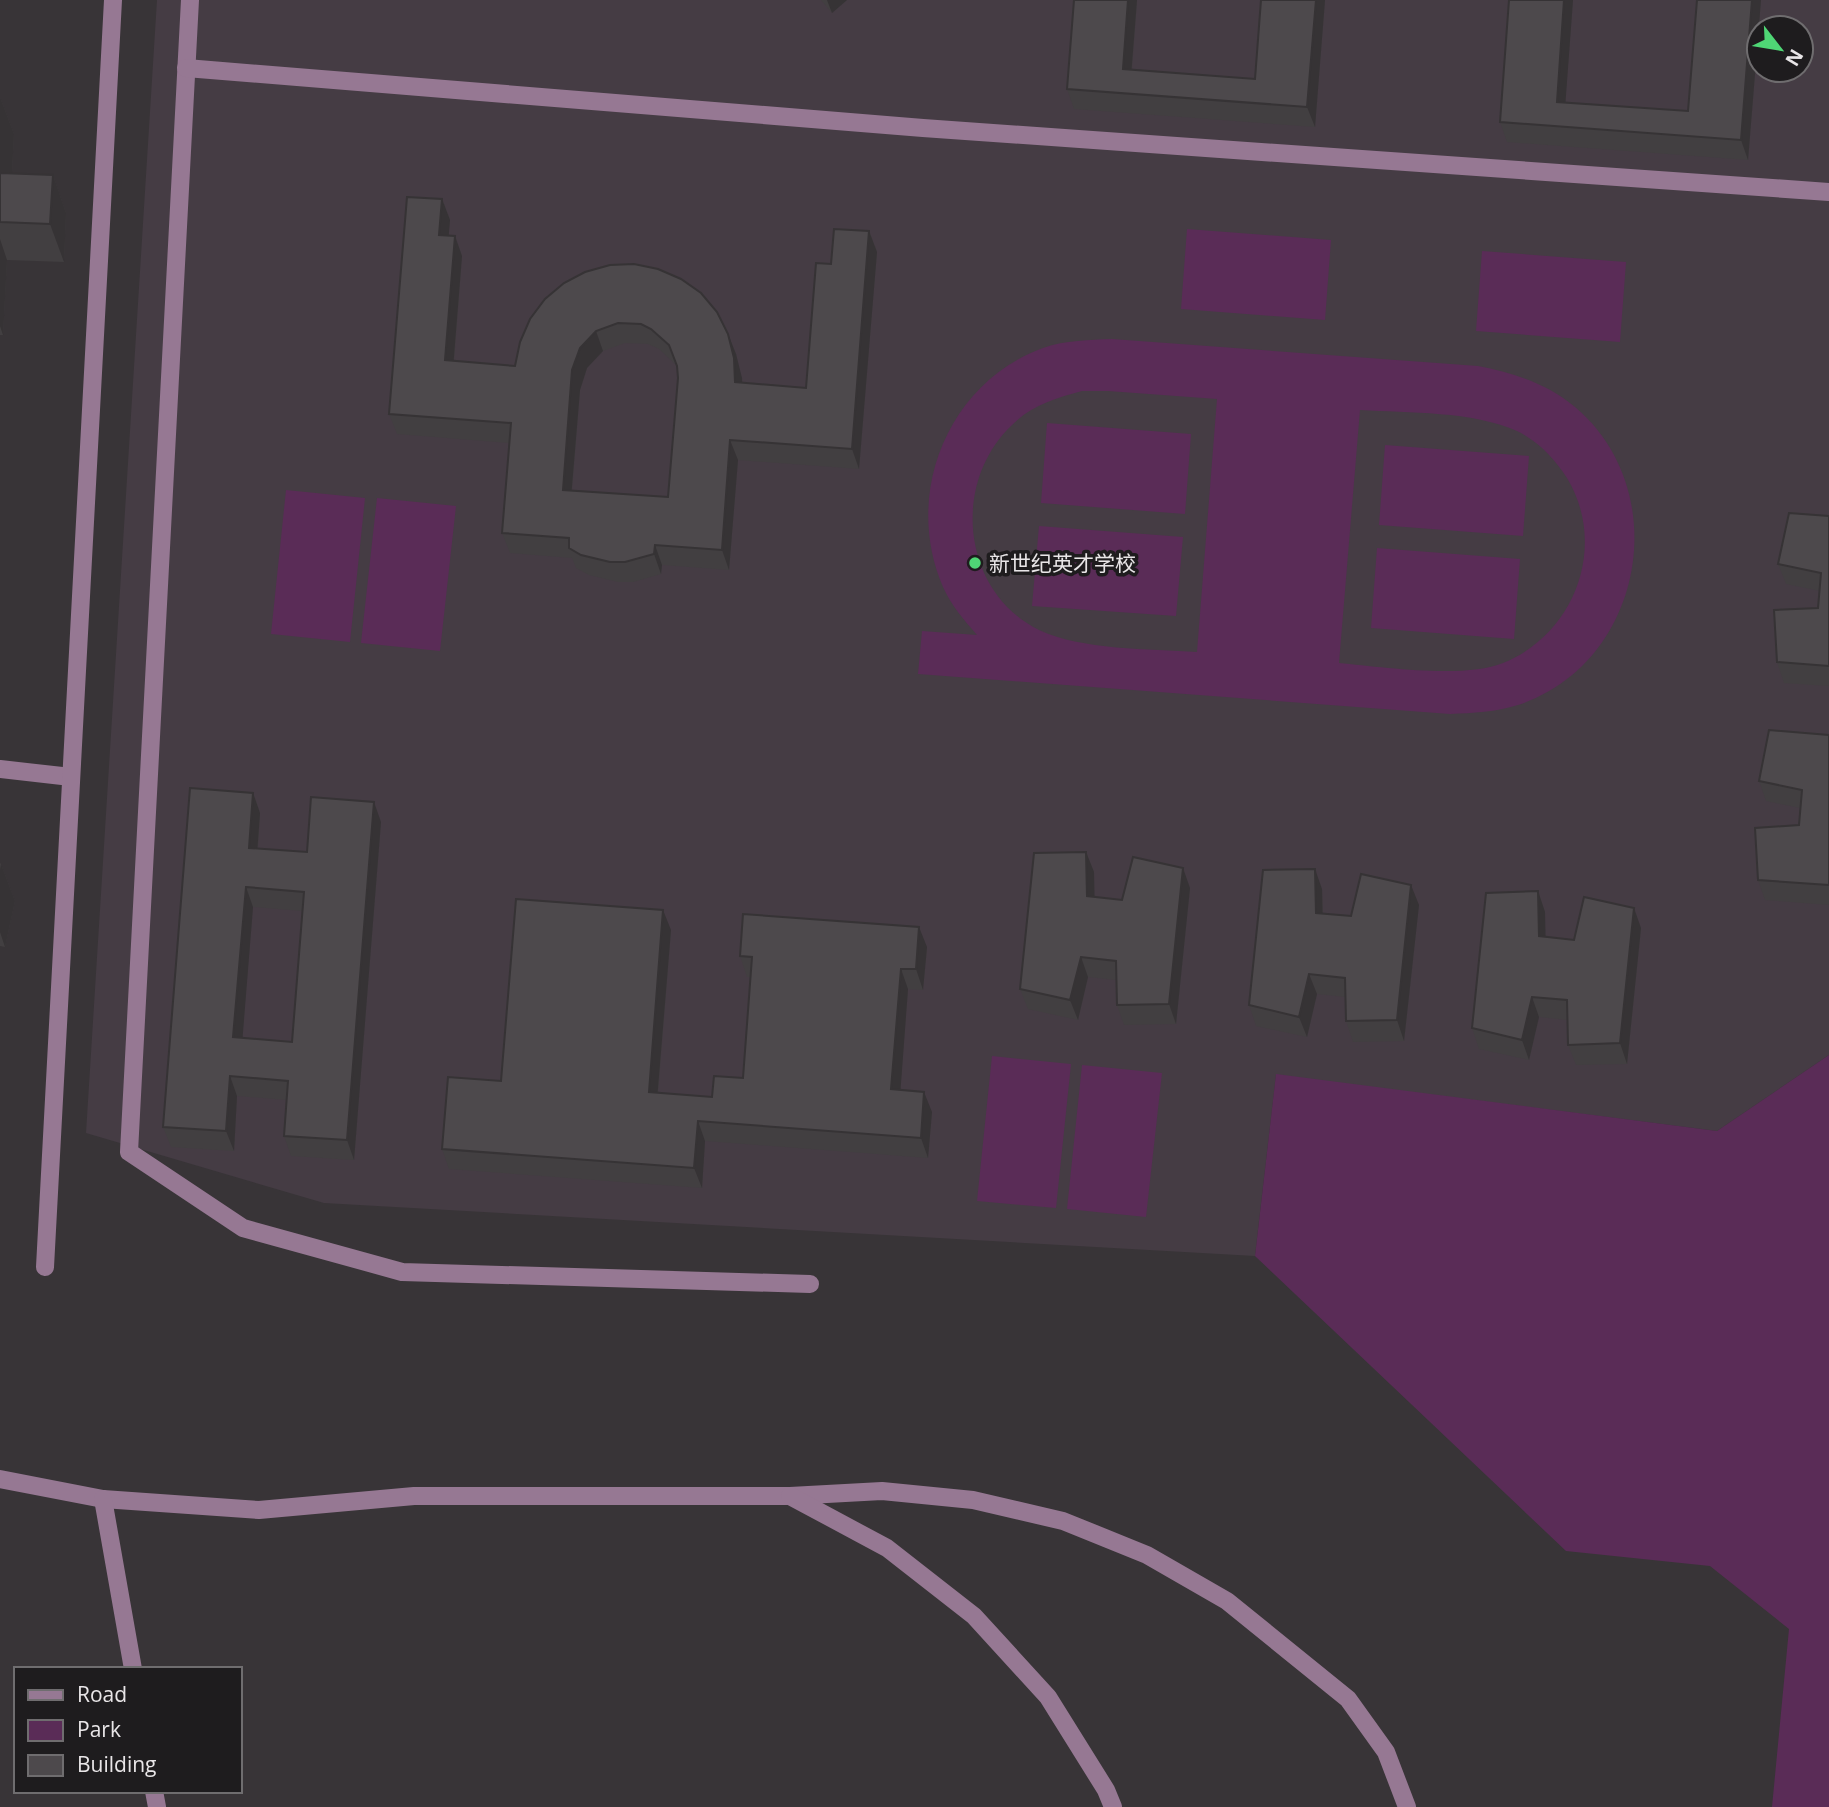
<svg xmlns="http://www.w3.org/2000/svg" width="1829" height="1807" viewBox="0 0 1829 1807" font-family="'Open Sans','Noto Sans SC',sans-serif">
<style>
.built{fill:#453c44;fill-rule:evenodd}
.green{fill:#5a2c57;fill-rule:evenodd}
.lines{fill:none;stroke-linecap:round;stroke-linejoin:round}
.minor{stroke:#967893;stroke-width:18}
.wall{fill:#423f41;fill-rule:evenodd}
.shaded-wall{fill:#363335}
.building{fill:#4d494c;stroke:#363335;stroke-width:2;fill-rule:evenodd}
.poi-dot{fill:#4fd675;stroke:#1e1c1e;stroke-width:2.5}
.labels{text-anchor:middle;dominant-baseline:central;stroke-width:7;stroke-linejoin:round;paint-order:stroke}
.poi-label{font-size:21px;fill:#e9e6e8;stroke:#1e1c1e;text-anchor:start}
</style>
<rect width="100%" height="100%" fill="#383437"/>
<!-- built -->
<path class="built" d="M157 0H1829V1055L1717 1131 1276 1075 1255 1256 324 1203 86 1133ZM1759 28H1801V70H1759Z"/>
<!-- green -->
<g class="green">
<polygon points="1187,229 1331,240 1325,320 1181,309"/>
<polygon points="1482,251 1626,262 1620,342 1476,331"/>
<path d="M1112 339 1478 366C1513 373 1546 383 1575 407 1675 491 1644 664 1518 705 1496 712 1473 713 1450 714L918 674 922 631 977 635C964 620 951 605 943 587 903 495 947 383 1043 348 1066 340 1089 340 1112 339ZM1082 391H1108L1217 399 1197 652C1150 649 1081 650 1039 630 962 592 951 484 1011 426 1030 406 1056 398 1082 391ZM1360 410C1409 413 1472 411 1517 431 1538 441 1555 459 1567 478 1608 546 1575 634 1503 663 1465 679 1382 667 1339 663Z"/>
<polygon points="1047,423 1191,434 1185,514 1041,503"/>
<polygon points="1385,445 1529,456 1523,536 1379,525"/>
<polygon points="286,490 365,498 350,642 271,634"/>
<polygon points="377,498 456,506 440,651 361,643"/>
<polygon points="1039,526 1183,537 1176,616 1032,606"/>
<polygon points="1377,548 1520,559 1514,639 1371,628"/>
<polygon points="1829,1055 1829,1807 1772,1807 1789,1629 1710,1566 1566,1551 1255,1256 1276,1074 1717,1131"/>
<polygon points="992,1056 1071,1064 1056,1208 977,1201"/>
<polygon points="1082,1065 1162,1073 1146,1217 1067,1209"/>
</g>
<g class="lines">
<!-- minor -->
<g class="minor">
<polyline points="190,0 129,1152 243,1228 402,1272 810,1284"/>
<polyline points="186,68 923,128 1829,192"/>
<polyline points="0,769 71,777"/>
<polyline points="45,1267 113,0"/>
<polyline points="0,1479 103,1499 259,1510 414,1496 790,1496 882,1491 973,1500 1063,1521 1147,1555 1227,1601 1348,1699 1386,1752 1407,1807"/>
<polyline points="790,1496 887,1548 974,1616 1048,1697 1106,1790 1113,1807"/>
<polyline points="103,1499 133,1669"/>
<polyline points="154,1791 157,1807"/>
</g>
</g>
<!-- wall -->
<g class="wall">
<polygon points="821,0 847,0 832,13"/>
<polygon points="1074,0 1137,0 1132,69 1255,79 1325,0 1315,127 1074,109 1067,89"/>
<polygon points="1573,0 1565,102 1688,111 1697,0 1761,0 1748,160 1507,142 1500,122"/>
<polygon points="0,97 14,134 12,173 53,175 66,213 64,262 7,260 3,335 0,335"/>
<path d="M442 199 450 220 448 235 455 236 462 256 454 361 515 366 545 299 728 334 736 354 742 383 806 388 831 264 869 231 877 252 859 469 738 460 729 570 662 565 661 574 633 582H618L589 575 576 568 572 558 510 553 502 533 509 443 397 434 389 414ZM625 343 648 344 659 349 676 365 677 368 678 378 668 497 572 490 580 390 587 368 603 351Z"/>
<polygon points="1829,516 1829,686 1784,683 1777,662 1818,608 1820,591 1786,584 1778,564"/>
<polygon points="1829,735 1829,905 1765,900 1758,880 1799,825 1800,808 1766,801 1759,781"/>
<path d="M253 793 260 813 258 848 307 852 381 822 354 1160 291 1156 284 1136 287 1100 237 1096 234 1151 171 1147 163 1127ZM253 907 302 911 292 1042 242 1038Z"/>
<polygon points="1086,852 1094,872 1094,897 1122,900 1190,888 1176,1024 1124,1025 1117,1005 1116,980 1088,977 1078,1020 1028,1009 1020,989"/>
<polygon points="0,863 1,864 15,901 5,947 0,946"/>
<polygon points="1322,889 1323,914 1351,916 1419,905 1404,1041 1353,1042 1346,1021 1345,997 1317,994 1307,1037 1256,1026 1249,1005"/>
<polygon points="1538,891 1545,912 1545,937 1574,940 1641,928 1627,1064 1576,1065 1568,1045 1568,1020 1539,1017 1529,1060 1479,1049 1472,1028"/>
<polygon points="671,930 658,1093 712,1097 743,1078 751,977 747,977 740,956 927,947 923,990 908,989 900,1090 932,1112 928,1158 705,1141 702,1188 449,1169 442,1149 501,1081"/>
</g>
<!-- shaded-wall -->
<g class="shaded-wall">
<polygon points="827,0 847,0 832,13"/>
<polygon points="1128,0 1137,0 1130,89 1123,69"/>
<polygon points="1316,0 1325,0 1315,127 1307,107"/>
<polygon points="1564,0 1573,0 1564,122 1557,102"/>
<polygon points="1752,0 1761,0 1748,160 1741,140"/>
<polygon points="0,97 14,134 10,210 0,183"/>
<polygon points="53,175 66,213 64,262 50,224"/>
<polygon points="442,199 450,220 447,255 439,235"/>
<polygon points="869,231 877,252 859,469 852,449"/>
<polygon points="455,236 462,256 452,381 445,360"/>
<polygon points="0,239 7,260 3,335 0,326"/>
<polygon points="596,331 603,351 587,368 580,390 570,510 563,490 572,370 580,348"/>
<polygon points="728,334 736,354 742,378 743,403 735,382"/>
<polygon points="730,440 738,460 729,570 722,550"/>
<polygon points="655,545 662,565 661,574 654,554"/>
<polygon points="253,793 260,813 256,868 249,848"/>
<polygon points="374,802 381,822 354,1160 347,1140"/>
<polygon points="1086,852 1094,872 1095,917 1087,896"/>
<polygon points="1,864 15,901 5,947 0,932 0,870"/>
<polygon points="1183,868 1190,888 1176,1024 1169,1004"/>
<polygon points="1315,869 1322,889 1323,933 1316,913"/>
<polygon points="1411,885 1419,905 1404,1041 1397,1020"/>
<polygon points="246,887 253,907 241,1057 233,1037"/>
<polygon points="1538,891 1545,912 1546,956 1539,936"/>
<polygon points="1634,908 1641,928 1627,1064 1620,1043"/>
<polygon points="663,910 671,930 656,1112 649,1092"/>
<polygon points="919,927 927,947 923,990 916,969"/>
<polygon points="1081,957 1088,977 1078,1020 1070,1000"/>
<polygon points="901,969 908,989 899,1110 891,1089"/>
<polygon points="1309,974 1317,994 1307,1037 1299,1017"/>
<polygon points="1532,997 1539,1017 1529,1060 1522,1040"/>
<polygon points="230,1076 237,1096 234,1151 226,1131"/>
<polygon points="924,1092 932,1112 928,1158 921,1138"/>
<polygon points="698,1121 705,1141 702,1188 694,1168"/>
</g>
<!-- building -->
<g class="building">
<polygon points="1074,0 1128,0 1123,69 1255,79 1261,0 1316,0 1307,107 1067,89"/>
<polygon points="1509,0 1564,0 1557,102 1688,111 1697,0 1752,0 1741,140 1500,122"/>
<polygon points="0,173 53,175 50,224 0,222"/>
<path d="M407 197 442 199 439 235 455 236 445 360 515 366 520 342 530 319 545 299 564 283 585 272 610 265 634 264 658 269 681 279 701 293 717 312 728 334 734 358 735 382 806 388 816 263 831 264 834 229 869 231 852 449 730 440 722 550 655 545 654 554 625 562H610L581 555 569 548V538L502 533 511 423 389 414ZM618 323 641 324 651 329 669 345 677 366 678 378 668 497 563 490 572 370 580 348 596 331Z"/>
<polygon points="1789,513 1829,516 1829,666 1777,662 1774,610 1818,608 1821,573 1778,564"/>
<polygon points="1769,730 1829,735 1829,885 1758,880 1755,828 1799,825 1802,790 1759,781"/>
<path d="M190 788 253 793 249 848 307 852 311 797 374 802 347 1140 284 1136 288 1081 230 1076 226 1131 163 1127ZM246 887 304 892 292 1042 233 1037Z"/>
<polygon points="1086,852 1087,896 1122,900 1133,857 1183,868 1169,1004 1117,1005 1116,961 1081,957 1070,1000 1020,989 1034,853"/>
<polygon points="1315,869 1316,913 1351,916 1361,874 1411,885 1397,1020 1346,1021 1345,978 1309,974 1299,1017 1249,1005 1263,870"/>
<polygon points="1538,891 1539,936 1574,940 1584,897 1634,908 1620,1043 1568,1045 1567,1000 1532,997 1522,1040 1472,1028 1486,893"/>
<polygon points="516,899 663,910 649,1092 712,1097 714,1076 743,1078 752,957 740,956 743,914 919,927 916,969 901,969 891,1089 924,1092 921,1138 698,1121 694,1168 442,1149 448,1077 501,1081"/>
</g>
<!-- markers -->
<circle class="poi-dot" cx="975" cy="563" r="7"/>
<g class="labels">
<!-- poi labels -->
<g class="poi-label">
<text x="989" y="563">新世纪英才学校</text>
</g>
</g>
<!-- legend -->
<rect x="14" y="1667" width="228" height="126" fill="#1e1c1e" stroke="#6f6d6f" stroke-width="2"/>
<rect x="28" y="1690" width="35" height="10" fill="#967893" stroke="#6f6d6f" stroke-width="2"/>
<text x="77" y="1702" font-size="21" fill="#e9e6e8">Road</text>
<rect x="28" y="1720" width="35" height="21" fill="#5a2c57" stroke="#6f6d6f" stroke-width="2"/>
<text x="77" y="1737" font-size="21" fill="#e9e6e8">Park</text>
<rect x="28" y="1755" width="35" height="21" fill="#4d494c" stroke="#6f6d6f" stroke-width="2"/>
<text x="77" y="1772" font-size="21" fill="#e9e6e8">Building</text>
<!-- north arrow -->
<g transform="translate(1780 49) rotate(121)"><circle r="33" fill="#1e1c1e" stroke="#6f6d6f" stroke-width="2"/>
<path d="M0-5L12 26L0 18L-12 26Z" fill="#4fd675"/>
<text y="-10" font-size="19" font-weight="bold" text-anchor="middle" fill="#e9e6e8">N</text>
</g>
</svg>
